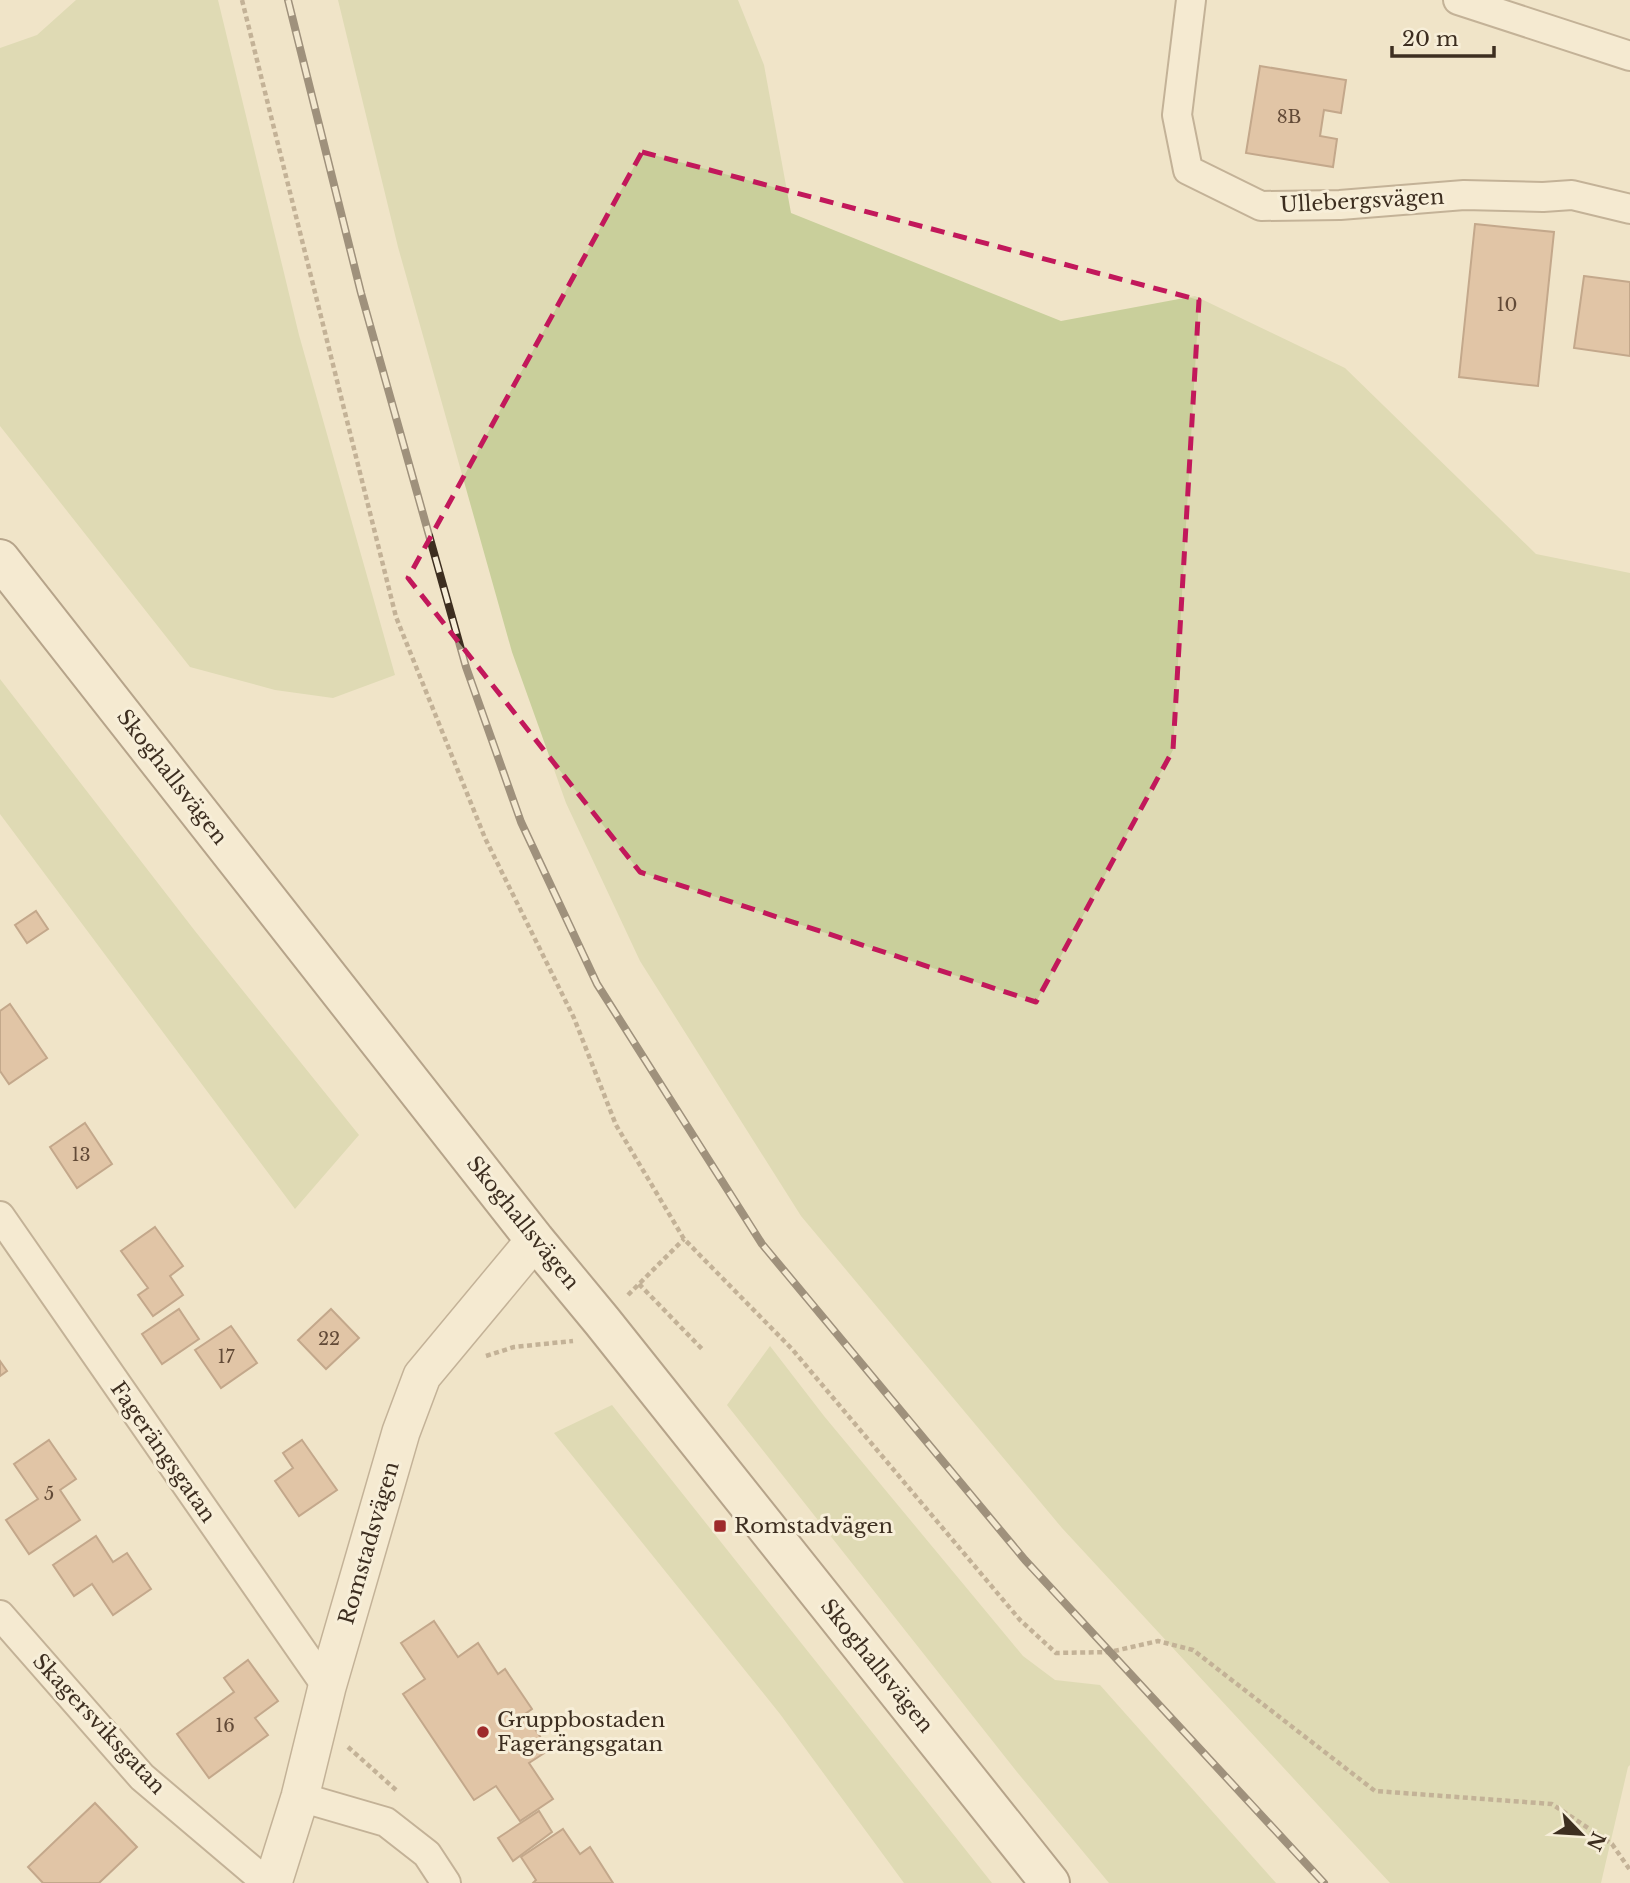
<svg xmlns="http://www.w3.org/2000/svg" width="1630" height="1883" viewBox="0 0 1630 1883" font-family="'Libre Baskerville',serif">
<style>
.green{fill:#c9cf9b}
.building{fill:#cf9f7d;stroke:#8d5f41;stroke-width:2}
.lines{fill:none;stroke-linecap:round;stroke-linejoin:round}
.minor-casing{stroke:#8d765c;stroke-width:32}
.tertiary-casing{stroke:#8d765c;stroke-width:40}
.secondary-casing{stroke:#6f573f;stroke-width:42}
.path{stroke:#8d765c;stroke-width:4.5;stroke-dasharray:5 3.5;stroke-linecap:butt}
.minor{stroke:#faf1dc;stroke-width:28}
.tertiary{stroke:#faf1dc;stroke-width:37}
.secondary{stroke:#faf1dc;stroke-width:38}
.rail-casing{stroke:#3d2e20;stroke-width:8}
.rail{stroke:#f7eed8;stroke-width:5;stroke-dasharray:16;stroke-linecap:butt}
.marked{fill:none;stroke:#c2185b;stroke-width:5;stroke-dasharray:14 9;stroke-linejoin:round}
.poi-dot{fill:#9e2a2b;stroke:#f7eed8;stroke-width:2.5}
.labels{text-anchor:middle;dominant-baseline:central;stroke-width:6;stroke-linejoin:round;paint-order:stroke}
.number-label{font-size:18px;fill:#624a37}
.street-label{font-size:21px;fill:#3d2e20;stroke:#f7eed8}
.poi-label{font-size:21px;fill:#3d2e20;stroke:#f7eed8;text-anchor:start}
</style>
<rect width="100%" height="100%" fill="#f0e4c8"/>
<!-- green -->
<g class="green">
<polygon points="76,0 218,0 299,335 395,675 333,698 275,690 190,667 0,426 0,48 37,35"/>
<polygon points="338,0 738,0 764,65 791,213 1061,321 1195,296 1345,368 1536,554 1630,573 1630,1765 1628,1767 1601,1883 1390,1883 1062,1528 801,1216 640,961 566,803 512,652 398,247"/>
<polygon points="0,679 195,931 359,1135 295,1209 0,814"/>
<polygon points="770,1346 824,1416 1023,1656 1055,1680 1100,1685 1276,1883 1109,1883 1017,1772 727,1405"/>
<polygon points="612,1405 992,1883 904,1883 780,1714 554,1433"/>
</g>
<!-- building -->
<g class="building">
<polygon points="1260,66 1346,80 1341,113 1324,110 1320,136 1337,139 1333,167 1246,153"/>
<polygon points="1475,224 1554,232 1538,386 1459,377"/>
<polygon points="1584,276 1630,282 1630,356 1574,348"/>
<polygon points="36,911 48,929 27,943 15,925"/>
<polygon points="10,1004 47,1058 9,1084 0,1071 0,1011"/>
<polygon points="85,1123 112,1164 77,1188 50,1147"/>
<polygon points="155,1227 183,1266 170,1276 183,1295 153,1316 138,1295 148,1288 121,1251"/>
<polygon points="179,1309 199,1339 162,1364 142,1334"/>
<polygon points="331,1309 359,1338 326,1369 298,1340"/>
<polygon points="231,1326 257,1363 221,1388 195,1350"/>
<polygon points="0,1361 7,1371 0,1376"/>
<polygon points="49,1440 76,1479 60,1490 80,1520 29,1554 6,1520 38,1499 14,1464"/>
<polygon points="302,1440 337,1490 299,1516 275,1481 293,1468 283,1453"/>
<polygon points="96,1536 113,1562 127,1553 151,1589 113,1615 92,1584 74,1596 53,1565"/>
<polygon points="434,1621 458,1657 478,1643 498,1674 505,1669 532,1709 525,1714 549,1750 529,1763 553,1799 520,1821 496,1786 474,1800 403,1694 425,1679 401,1643"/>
<polygon points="248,1660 278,1701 255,1718 268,1735 209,1778 177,1734 234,1692 224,1678"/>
<polygon points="95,1803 137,1847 99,1883 43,1883 28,1867"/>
<polygon points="539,1811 552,1832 513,1861 498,1838"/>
<polygon points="563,1829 580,1854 590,1847 613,1883 533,1883 536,1880 521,1857"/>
</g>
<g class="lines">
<defs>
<g id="minor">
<polyline points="1191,0 1177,115 1188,170 1261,206 1340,205 1464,195 1543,197 1572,195 1630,209"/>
<polyline points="1458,0 1630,56"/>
<polyline points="0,1216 327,1687"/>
<polyline points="0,1615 142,1777 267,1883"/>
<polyline points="300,1797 386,1822 427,1854 446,1883"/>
</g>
<polyline id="tertiary" points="273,1883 300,1797 327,1687 401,1432 422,1376 535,1240"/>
<polyline id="secondary" points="0,559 535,1240 602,1321 1050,1883"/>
</defs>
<!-- minor casing -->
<use href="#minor" class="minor-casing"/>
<!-- tertiary casing -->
<use href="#tertiary" class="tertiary-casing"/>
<!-- secondary casing -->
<use href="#secondary" class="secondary-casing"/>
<!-- path -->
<g class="path">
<polyline points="242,0 396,617 485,838 574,1018 616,1125 684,1239 792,1349 1020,1620 1056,1653 1110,1652 1158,1641 1193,1650 1375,1791 1552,1804 1612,1844 1630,1870"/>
<polyline points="639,1284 703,1350"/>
<polyline points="628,1295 684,1239"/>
<polyline points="486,1356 514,1347 573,1341"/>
<polyline points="348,1747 396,1790"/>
</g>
<!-- minor -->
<use href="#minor" class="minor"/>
<!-- tertiary -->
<use href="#tertiary" class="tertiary"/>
<!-- secondary -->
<use href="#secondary" class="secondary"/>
<defs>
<polyline id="rail" points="288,0 361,293 466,667 521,822 597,984 762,1244 1025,1560 1324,1883"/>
</defs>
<!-- rail casing -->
<use href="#rail" class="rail-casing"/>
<!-- rail -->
<use href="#rail" class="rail"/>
</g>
<!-- marked area -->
<path d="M0 0H1630V1883H0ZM642 152 1199 300 1173 750 1036 1002 640 872 408 578Z" fill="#f0e4c8" fill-opacity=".55" fill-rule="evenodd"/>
<path class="marked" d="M642 152 1199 300 1173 750 1036 1002 640 872 408 578Z"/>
<!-- markers -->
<g class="poi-dot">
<rect x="713" y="1519" width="14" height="14" rx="3.5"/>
<circle cx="483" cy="1732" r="7"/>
</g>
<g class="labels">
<!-- number labels -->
<g class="number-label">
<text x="1289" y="117">8B</text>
<text x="1507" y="305">10</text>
<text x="81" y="1155">13</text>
<text x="329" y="1339">22</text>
<text x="226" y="1357">17</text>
<text x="49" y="1494">5</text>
<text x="225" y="1726">16</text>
</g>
<!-- street labels -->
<g class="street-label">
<text transform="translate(1362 201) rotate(-3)">Ullebergsvägen</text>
<text transform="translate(172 777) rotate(52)">Skoghallsvägen</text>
<text transform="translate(523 1223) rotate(51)">Skoghallsvägen</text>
<text transform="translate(163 1452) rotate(55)">Fagerängsgatan</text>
<text transform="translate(369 1543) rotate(-74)">Romstadsvägen</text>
<text transform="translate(877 1666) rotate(51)">Skoghallsvägen</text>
<text transform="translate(99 1724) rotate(47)">Skagersviksgatan</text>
</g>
<!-- poi labels -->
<g class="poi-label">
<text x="734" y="1526">Romstadvägen</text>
<text x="497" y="1720">Gruppbostaden<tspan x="497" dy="24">Fagerängsgatan</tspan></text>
</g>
</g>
<!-- north arrow -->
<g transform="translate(1581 1834) rotate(115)" stroke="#f7eed8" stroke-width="5" paint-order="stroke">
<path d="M0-5L12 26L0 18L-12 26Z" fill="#3d2e20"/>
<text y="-10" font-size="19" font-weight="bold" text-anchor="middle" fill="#3d2e20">N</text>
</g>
<!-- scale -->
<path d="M1392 46v10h102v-10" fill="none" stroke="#3d2e20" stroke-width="3.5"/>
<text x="1402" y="46" font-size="21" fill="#3d2e20" stroke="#f7eed8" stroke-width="5" paint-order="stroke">20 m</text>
</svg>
